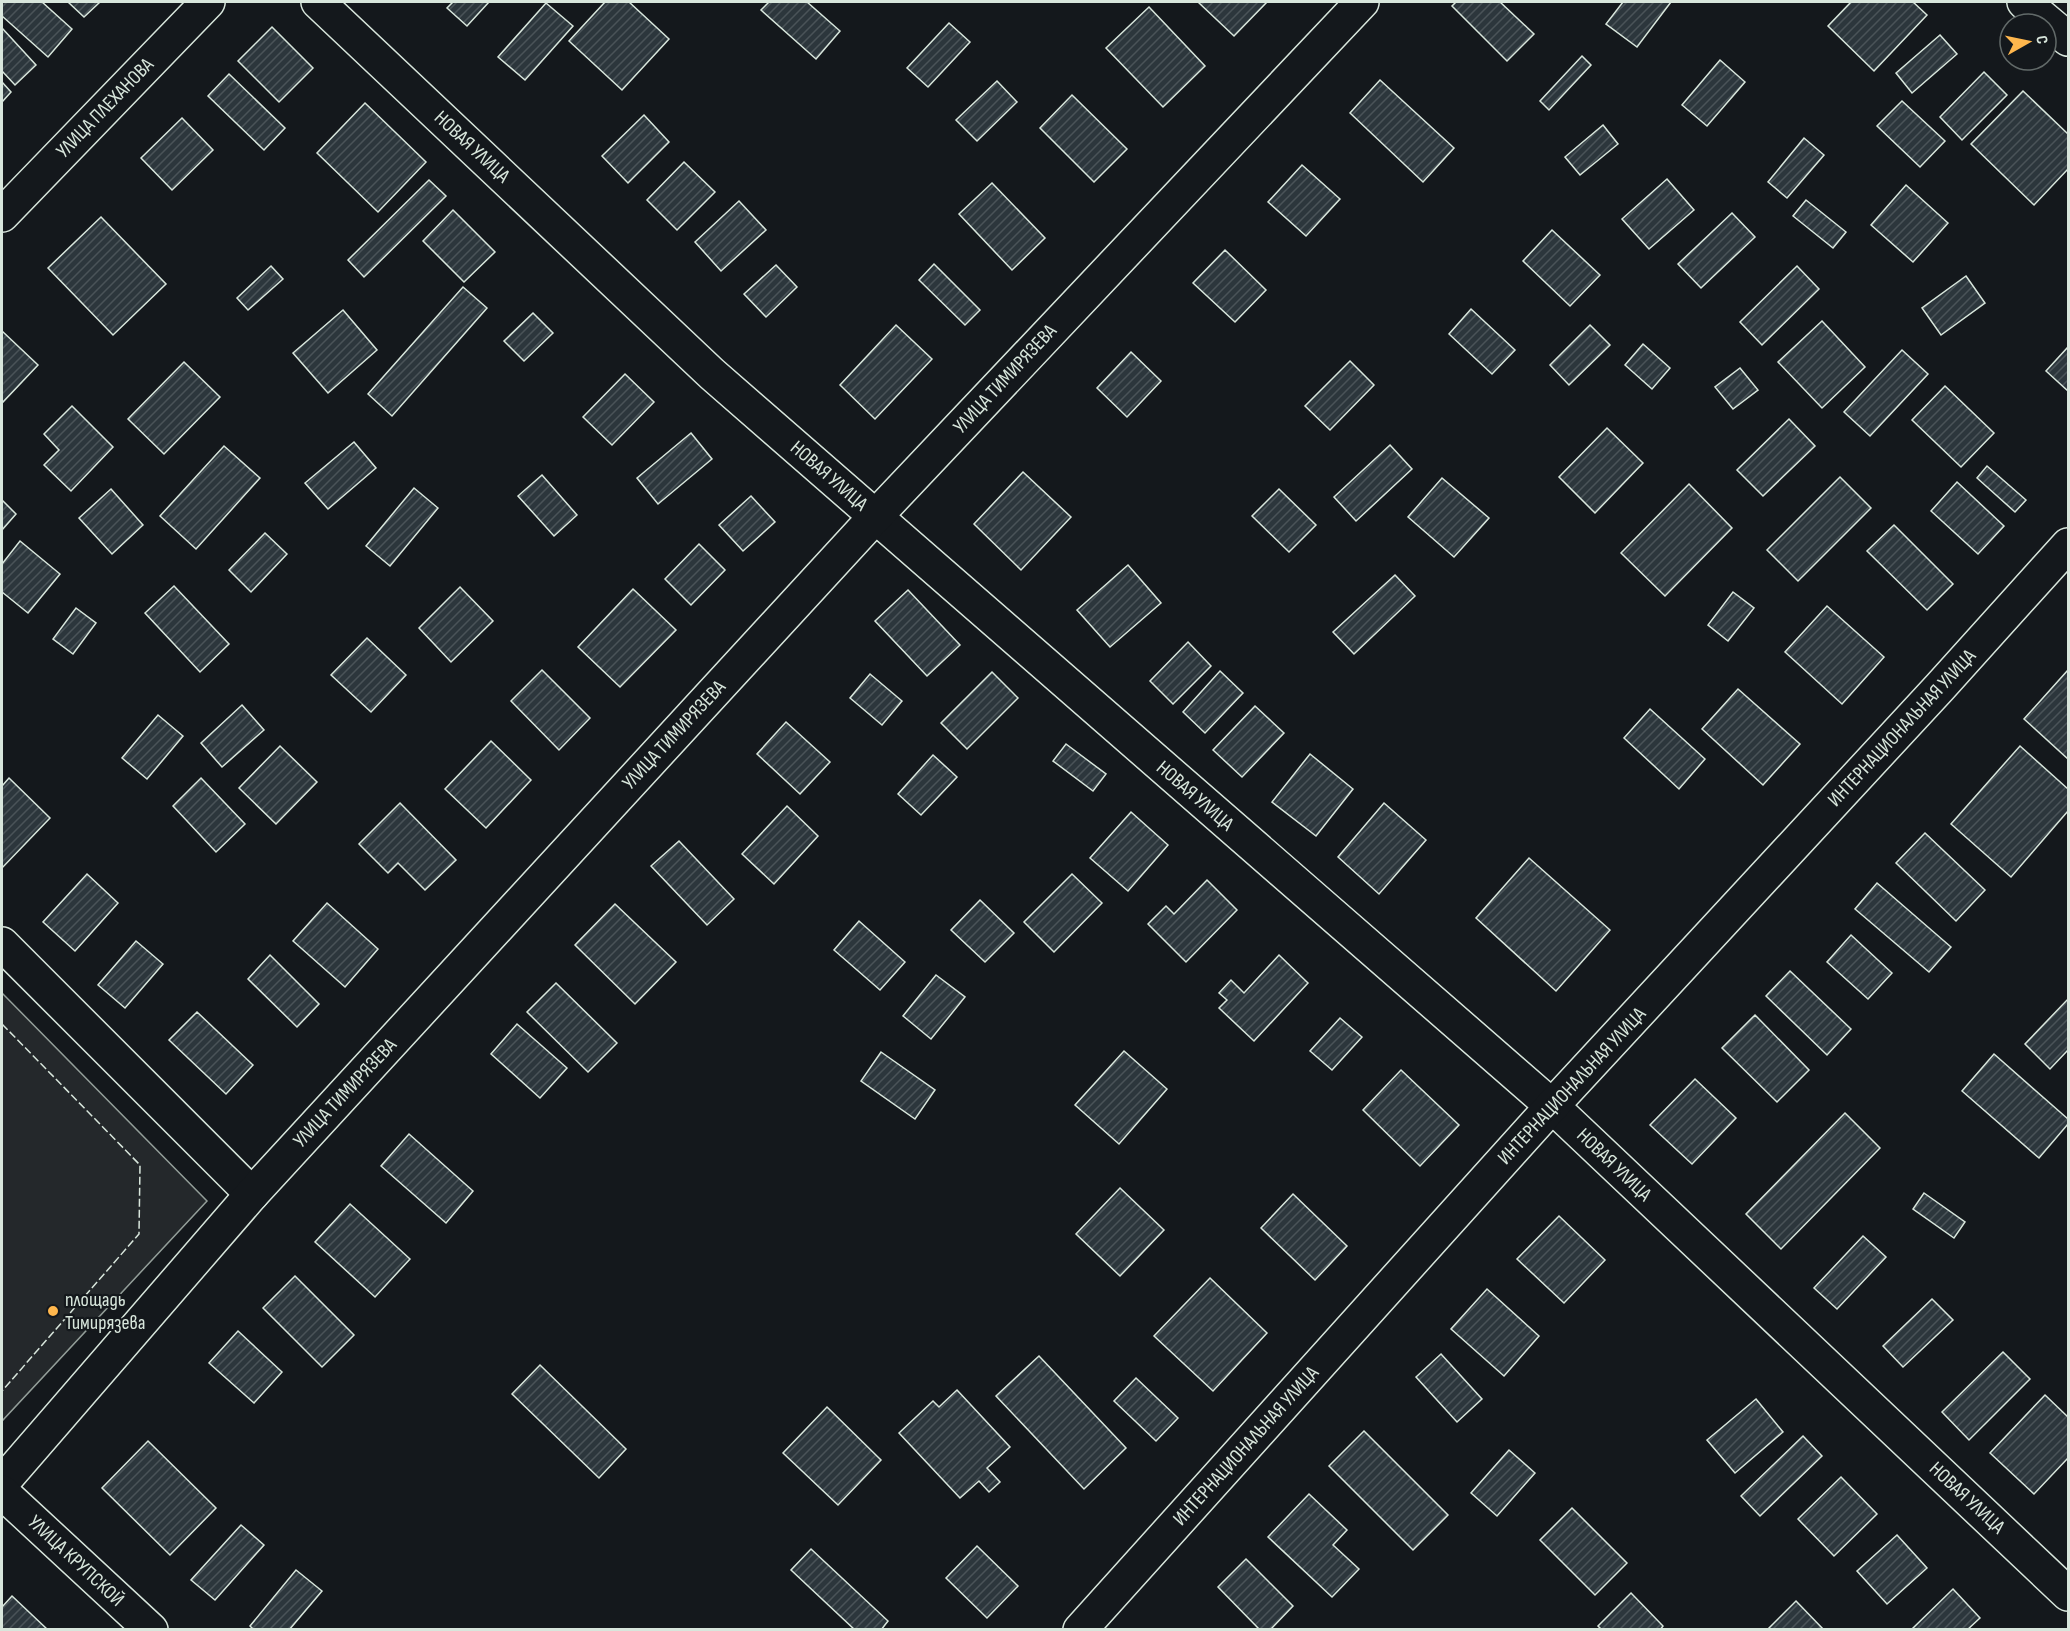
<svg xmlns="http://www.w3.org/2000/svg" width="2070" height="1631" viewBox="0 0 2070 1631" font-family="'Sofia Sans Condensed',sans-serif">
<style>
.parking{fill:#24282b;stroke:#939e99;stroke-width:1.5}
.building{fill:url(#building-hatch);stroke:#d8e6dc;stroke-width:1.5}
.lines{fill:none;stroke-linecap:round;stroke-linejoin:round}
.minor-casing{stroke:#d8e6dc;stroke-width:36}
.tertiary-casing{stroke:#d8e6dc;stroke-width:36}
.primary-casing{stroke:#d8e6dc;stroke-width:36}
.minor{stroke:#14181c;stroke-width:33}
.tertiary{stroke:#14181c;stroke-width:33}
.primary{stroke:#14181c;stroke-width:33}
.fence{stroke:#d8e6dc;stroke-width:1.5;stroke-dasharray:8 3;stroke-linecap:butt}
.poi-dot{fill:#ffb74d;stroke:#14181c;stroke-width:2}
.labels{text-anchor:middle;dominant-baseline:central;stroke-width:4.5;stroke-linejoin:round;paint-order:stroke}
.street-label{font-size:20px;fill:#d8e6dc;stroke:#14181c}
.poi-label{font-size:20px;fill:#d8e6dc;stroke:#14181c;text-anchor:start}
</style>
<defs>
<pattern id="building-hatch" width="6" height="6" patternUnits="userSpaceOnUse" patternTransform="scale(1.5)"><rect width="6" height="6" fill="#2c363c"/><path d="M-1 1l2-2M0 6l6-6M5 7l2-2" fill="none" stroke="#4a5358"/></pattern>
</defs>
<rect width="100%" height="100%" fill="#14181c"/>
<!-- parking -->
<polygon class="parking" points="2,993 207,1201 2,1421"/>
<!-- building -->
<g class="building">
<polygon points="2,2 42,2 72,29 48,57 2,16"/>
<polygon points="68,2 100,2 84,17"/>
<polygon points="453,2 489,2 467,26 447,8"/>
<polygon points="605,2 629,2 669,39 622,90 569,41"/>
<polygon points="769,2 807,2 840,31 816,59 761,10"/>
<polygon points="1198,2 1267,2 1234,36"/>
<polygon points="1456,2 1500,2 1534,34 1507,61 1452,6"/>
<polygon points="1623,2 1671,2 1637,47 1606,24"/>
<polygon points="1851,2 1913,2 1927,15 1874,71 1828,26"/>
<polygon points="546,3 573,26 525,80 498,57"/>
<polygon points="1149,7 1205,66 1163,107 1106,48"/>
<polygon points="949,23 970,42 928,87 907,68"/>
<polygon points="272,27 313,68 279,102 238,61"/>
<polygon points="2,28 36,65 15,85 2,71"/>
<polygon points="1940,35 1957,54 1912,93 1896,73"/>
<polygon points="1582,56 1591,65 1549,110 1540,101"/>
<polygon points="1720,60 1745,82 1707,126 1682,105"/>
<polygon points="1984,72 2007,95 1962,140 1940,117"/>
<polygon points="229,74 285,128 264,150 208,96"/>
<polygon points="1380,80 1454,148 1423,182 1350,113"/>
<polygon points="997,81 1017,102 977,141 956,120"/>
<polygon points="2,82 11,92 2,102"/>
<polygon points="2023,91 2068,134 2068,169 2034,205 1971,144"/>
<polygon points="1072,95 1127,149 1094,182 1040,128"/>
<polygon points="1902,101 1945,141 1920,167 1877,126"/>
<polygon points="365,103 426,162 378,212 317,153"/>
<polygon points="644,115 669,142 628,183 602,156"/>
<polygon points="182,118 213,150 172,190 141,158"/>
<polygon points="1603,125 1618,144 1580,175 1565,157"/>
<polygon points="1804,138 1824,155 1787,198 1768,182"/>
<polygon points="684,162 715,192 677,230 647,200"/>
<polygon points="1302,165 1340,199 1306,236 1268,202"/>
<polygon points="1667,179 1694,210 1649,249 1622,219"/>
<polygon points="429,180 446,196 364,277 348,260"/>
<polygon points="992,183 1045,238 1012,270 959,214"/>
<polygon points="1906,185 1948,223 1913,262 1871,225"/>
<polygon points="1806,200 1846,232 1833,248 1793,216"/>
<polygon points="739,201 766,230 721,271 695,242"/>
<polygon points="453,210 495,252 464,282 423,241"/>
<polygon points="1732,213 1755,237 1701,288 1678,264"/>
<polygon points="101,217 166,284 113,335 48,268"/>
<polygon points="1552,230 1600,275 1570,306 1523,261"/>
<polygon points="1225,250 1266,290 1235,322 1193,283"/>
<polygon points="934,264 980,310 965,325 919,280"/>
<polygon points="776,265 797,287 766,317 744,294"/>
<polygon points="271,266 283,279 248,310 237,298"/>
<polygon points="1797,266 1819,289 1762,345 1740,322"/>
<polygon points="1966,276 1985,303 1941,335 1922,308"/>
<polygon points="463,287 487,308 392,416 368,394"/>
<polygon points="1471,309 1515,350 1492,374 1449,334"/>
<polygon points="343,310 377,350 328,393 293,353"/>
<polygon points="533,313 553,333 524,361 504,341"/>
<polygon points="1822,321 1865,367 1822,408 1778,362"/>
<polygon points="896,325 932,359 875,419 840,385"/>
<polygon points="1590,325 1610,345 1569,385 1550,365"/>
<polygon points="2,331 38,365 2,403"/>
<polygon points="1643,344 1670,368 1652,389 1625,365"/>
<polygon points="2068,347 2068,391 2046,371"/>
<polygon points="1902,350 1928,374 1870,436 1844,412"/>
<polygon points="1131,352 1161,381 1127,417 1097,388"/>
<polygon points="1350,361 1374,385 1330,430 1305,406"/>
<polygon points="184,362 220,397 164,454 128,419"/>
<polygon points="1740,368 1758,390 1733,409 1715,387"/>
<polygon points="625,374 654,402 612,445 583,417"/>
<polygon points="1945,386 1994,433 1961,467 1912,420"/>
<polygon points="72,406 113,447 71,491 44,465 59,450 44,434"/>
<polygon points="1789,419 1815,446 1763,496 1737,470"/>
<polygon points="1607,428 1643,463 1595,513 1559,477"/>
<polygon points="691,433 712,459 658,504 637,478"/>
<polygon points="354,442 376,468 328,509 305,483"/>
<polygon points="1390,445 1412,469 1356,521 1334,497"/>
<polygon points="224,446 260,478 196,549 160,516"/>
<polygon points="1987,466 2026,500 2015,512 1977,478"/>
<polygon points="1023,472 1071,517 1021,570 974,524"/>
<polygon points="542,475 577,515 554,536 518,496"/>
<polygon points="1840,477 1871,508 1798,581 1767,550"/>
<polygon points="1442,478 1489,518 1454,557 1408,517"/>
<polygon points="1957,482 2004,526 1978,554 1931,511"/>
<polygon points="1689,484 1732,528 1665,596 1621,553"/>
<polygon points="414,488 438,508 390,566 366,546"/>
<polygon points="111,489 143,525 112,554 79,518"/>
<polygon points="1279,489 1316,525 1289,552 1252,516"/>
<polygon points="751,496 775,522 743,551 719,525"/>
<polygon points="2,500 16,514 2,530"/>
<polygon points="1894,525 1953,584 1927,610 1867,551"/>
<polygon points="265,533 287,554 251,592 229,570"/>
<polygon points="20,541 60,574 28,613 2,592 2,564"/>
<polygon points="699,544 725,570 691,605 665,579"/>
<polygon points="1128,565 1161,603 1110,647 1077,610"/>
<polygon points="1395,575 1415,596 1354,654 1333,632"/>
<polygon points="174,586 229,644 200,672 145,613"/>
<polygon points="460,587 493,621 451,662 419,628"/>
<polygon points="633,589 676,630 620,687 578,647"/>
<polygon points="908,590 960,645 927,676 875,621"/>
<polygon points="1733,592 1754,608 1728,641 1708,625"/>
<polygon points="1827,606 1884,657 1842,704 1785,652"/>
<polygon points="76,608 96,623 73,654 53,639"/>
<polygon points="367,638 406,675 371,712 331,675"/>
<polygon points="1188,642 1211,666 1173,704 1150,681"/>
<polygon points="542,670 590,718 559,750 511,701"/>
<polygon points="2068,670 2068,759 2024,719"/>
<polygon points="1220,671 1243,693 1205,733 1183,712"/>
<polygon points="992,672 1018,698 967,749 941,723"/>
<polygon points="870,674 902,701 882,725 850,698"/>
<polygon points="1738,689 1800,744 1763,785 1702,729"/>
<polygon points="242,705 264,730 222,767 201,743"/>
<polygon points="1255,706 1284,733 1242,777 1213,750"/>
<polygon points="1650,709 1705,759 1679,789 1624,738"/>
<polygon points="158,715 183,736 147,779 122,758"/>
<polygon points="786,722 830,762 800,794 757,754"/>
<polygon points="491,741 531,780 486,828 445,789"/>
<polygon points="1066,744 1106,774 1093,791 1053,761"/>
<polygon points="280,746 317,782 276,824 239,788"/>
<polygon points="2020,746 2068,789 2068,811 2011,877 1951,824"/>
<polygon points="1310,754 1353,789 1316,836 1272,802"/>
<polygon points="933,755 957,777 921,815 898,794"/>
<polygon points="9,778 50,818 2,868 2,786"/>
<polygon points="201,778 245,824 216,852 173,806"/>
<polygon points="400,803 456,860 425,890 398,863 388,873 359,844"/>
<polygon points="1384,803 1426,840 1379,894 1338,857"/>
<polygon points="787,806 818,836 774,884 742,854"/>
<polygon points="1131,812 1168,845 1128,891 1090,858"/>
<polygon points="1925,833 1985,890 1956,921 1896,863"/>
<polygon points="679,841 734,899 707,925 651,866"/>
<polygon points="1529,858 1610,930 1556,991 1476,918"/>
<polygon points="87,874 118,903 75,951 43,922"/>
<polygon points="1072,874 1102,903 1054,952 1024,922"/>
<polygon points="1207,880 1237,910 1186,962 1148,924 1166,906 1174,914"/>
<polygon points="1877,883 1951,947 1929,972 1855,909"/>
<polygon points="980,900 1014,933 985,962 951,930"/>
<polygon points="327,903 378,949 345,987 293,941"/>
<polygon points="615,904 676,962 635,1004 575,945"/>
<polygon points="859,921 905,962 880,990 834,950"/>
<polygon points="1851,935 1892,973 1868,999 1827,962"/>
<polygon points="136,941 163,964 125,1008 98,985"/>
<polygon points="270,955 319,1004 297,1027 248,979"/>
<polygon points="1279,955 1308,983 1254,1041 1219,1008 1227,1000 1219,993 1231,980 1244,993"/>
<polygon points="1790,971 1851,1029 1827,1055 1766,996"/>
<polygon points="936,975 965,997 931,1039 903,1016"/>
<polygon points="556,983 617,1043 588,1072 527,1012"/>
<polygon points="2068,999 2068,1050 2050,1069 2025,1044"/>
<polygon points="197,1012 253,1065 226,1094 169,1040"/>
<polygon points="1755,1015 1809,1070 1777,1102 1722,1048"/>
<polygon points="1340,1018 1362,1037 1332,1070 1310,1051"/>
<polygon points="517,1024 567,1068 540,1098 491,1054"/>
<polygon points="1124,1051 1167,1089 1119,1144 1075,1105"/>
<polygon points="881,1052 935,1090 915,1119 861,1081"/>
<polygon points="1994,1054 2068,1119 2068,1124 2039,1158 1962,1091"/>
<polygon points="1401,1070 1459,1125 1420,1166 1363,1110"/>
<polygon points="1695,1079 1736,1118 1692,1164 1650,1125"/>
<polygon points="1845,1113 1880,1148 1781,1249 1746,1214"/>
<polygon points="409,1134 473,1191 446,1223 381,1166"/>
<polygon points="1120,1188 1164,1230 1120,1276 1076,1234"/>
<polygon points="1924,1193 1965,1222 1954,1238 1913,1209"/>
<polygon points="1293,1194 1347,1246 1315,1280 1261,1228"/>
<polygon points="350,1204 410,1259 375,1297 315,1242"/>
<polygon points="1559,1216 1605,1260 1564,1303 1517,1259"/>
<polygon points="1863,1236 1886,1257 1837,1309 1814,1288"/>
<polygon points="295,1276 354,1335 322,1367 263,1308"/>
<polygon points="1210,1278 1267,1333 1213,1391 1154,1336"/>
<polygon points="1487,1289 1539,1336 1504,1376 1451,1329"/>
<polygon points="1932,1299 1953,1320 1903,1367 1883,1346"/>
<polygon points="238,1331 282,1372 254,1403 209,1363"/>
<polygon points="2003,1352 2030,1379 1969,1440 1942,1412"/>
<polygon points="1441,1354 1482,1399 1457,1422 1416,1377"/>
<polygon points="1039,1356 1126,1448 1084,1489 996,1396"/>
<polygon points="540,1365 626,1449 599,1478 512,1394"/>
<polygon points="1136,1378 1178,1418 1156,1441 1114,1401"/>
<polygon points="957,1390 1010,1447 987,1468 1000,1482 989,1492 979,1481 960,1498 899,1433 933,1401 939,1407"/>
<polygon points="2045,1395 2068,1417 2068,1458 2034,1494 1990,1453"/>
<polygon points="1756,1399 1783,1432 1735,1473 1707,1440"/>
<polygon points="827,1407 881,1460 838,1505 783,1453"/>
<polygon points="1364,1431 1448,1515 1413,1550 1329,1466"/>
<polygon points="1803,1436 1822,1456 1760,1516 1741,1496"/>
<polygon points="148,1441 216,1508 170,1555 102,1488"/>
<polygon points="1509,1450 1535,1473 1497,1516 1471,1493"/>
<polygon points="1841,1477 1877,1514 1834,1556 1798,1519"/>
<polygon points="1309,1494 1347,1530 1333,1545 1359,1569 1332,1597 1268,1537"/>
<polygon points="1572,1508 1627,1563 1595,1595 1540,1540"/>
<polygon points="241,1525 264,1545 215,1600 191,1580"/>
<polygon points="1897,1535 1927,1568 1887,1604 1857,1571"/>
<polygon points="977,1546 1018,1586 987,1618 946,1578"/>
<polygon points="811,1549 888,1621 881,1630 855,1630 791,1570"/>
<polygon points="1246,1559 1293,1606 1270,1630 1260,1630 1218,1587"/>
<polygon points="296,1570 322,1591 289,1630 254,1630 250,1626"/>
<polygon points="1953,1589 1980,1618 1967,1630 1911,1630"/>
<polygon points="1631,1593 1663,1626 1660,1630 1602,1630 1598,1626"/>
<polygon points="12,1596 48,1630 2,1630 2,1607"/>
<polygon points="1796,1601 1824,1630 1767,1630"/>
</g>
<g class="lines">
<defs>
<g id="minor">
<polyline points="318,2 712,374 1552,1106 2068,1594"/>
<polyline points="2024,2 2068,39"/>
<polyline points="2,215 208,2"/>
<polyline points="2,944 252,1194"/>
<polyline points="2,1483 252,1194 875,517 1362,2"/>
</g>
<polyline id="tertiary" points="2,1492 151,1630"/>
<polyline id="primary" points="1080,1630 1552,1106 1940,687 2068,545"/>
</defs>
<!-- minor casing -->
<use href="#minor" class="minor-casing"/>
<!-- tertiary casing -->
<use href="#tertiary" class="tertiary-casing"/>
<!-- primary casing -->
<use href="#primary" class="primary-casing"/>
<!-- minor -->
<use href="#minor" class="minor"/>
<!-- tertiary -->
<use href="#tertiary" class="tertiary"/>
<!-- primary -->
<use href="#primary" class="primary"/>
<!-- fence -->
<polyline class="fence" points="2,1024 140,1165 139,1234 2,1391"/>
</g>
<!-- markers -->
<circle class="poi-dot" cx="53" cy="1311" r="6"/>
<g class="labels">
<!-- street labels -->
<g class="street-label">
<text transform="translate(105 108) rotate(-46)">УЛИЦА ПЛЕХАНОВА</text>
<text transform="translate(472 147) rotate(43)">НОВАЯ УЛИЦА</text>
<text transform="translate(1005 379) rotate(-47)">УЛИЦА ТИМИРЯЗЕВА</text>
<text transform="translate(829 476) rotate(41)">НОВАЯ УЛИЦА</text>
<text transform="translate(1902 728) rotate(-47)">ИНТЕРНАЦИОНАЛЬНАЯ УЛИЦА</text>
<text transform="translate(674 735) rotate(-47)">УЛИЦА ТИМИРЯЗЕВА</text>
<text transform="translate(1195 796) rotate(41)">НОВАЯ УЛИЦА</text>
<text transform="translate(1572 1086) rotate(-47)">ИНТЕРНАЦИОНАЛЬНАЯ УЛИЦА</text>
<text transform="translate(345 1093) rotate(-47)">УЛИЦА ТИМИРЯЗЕВА</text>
<text transform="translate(1614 1165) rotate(44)">НОВАЯ УЛИЦА</text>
<text transform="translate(1246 1446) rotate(-48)">ИНТЕРНАЦИОНАЛЬНАЯ УЛИЦА</text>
<text transform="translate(1967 1498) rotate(43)">НОВАЯ УЛИЦА</text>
<text transform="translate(76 1561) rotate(43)">УЛИЦА КРУПСКОЙ</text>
</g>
<!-- poi labels -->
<g class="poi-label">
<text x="65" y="1300">площадь<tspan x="65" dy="23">Тимирязева</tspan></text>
</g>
</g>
<!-- border -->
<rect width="2070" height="1631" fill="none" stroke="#d8e6dc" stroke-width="6"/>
<!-- north arrow -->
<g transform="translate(2028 42) rotate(81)"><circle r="28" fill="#14181c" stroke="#626a69" stroke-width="1.5"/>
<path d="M0-4.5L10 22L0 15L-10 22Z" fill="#ffb74d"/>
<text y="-9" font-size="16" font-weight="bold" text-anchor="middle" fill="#d8e6dc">С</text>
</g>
</svg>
